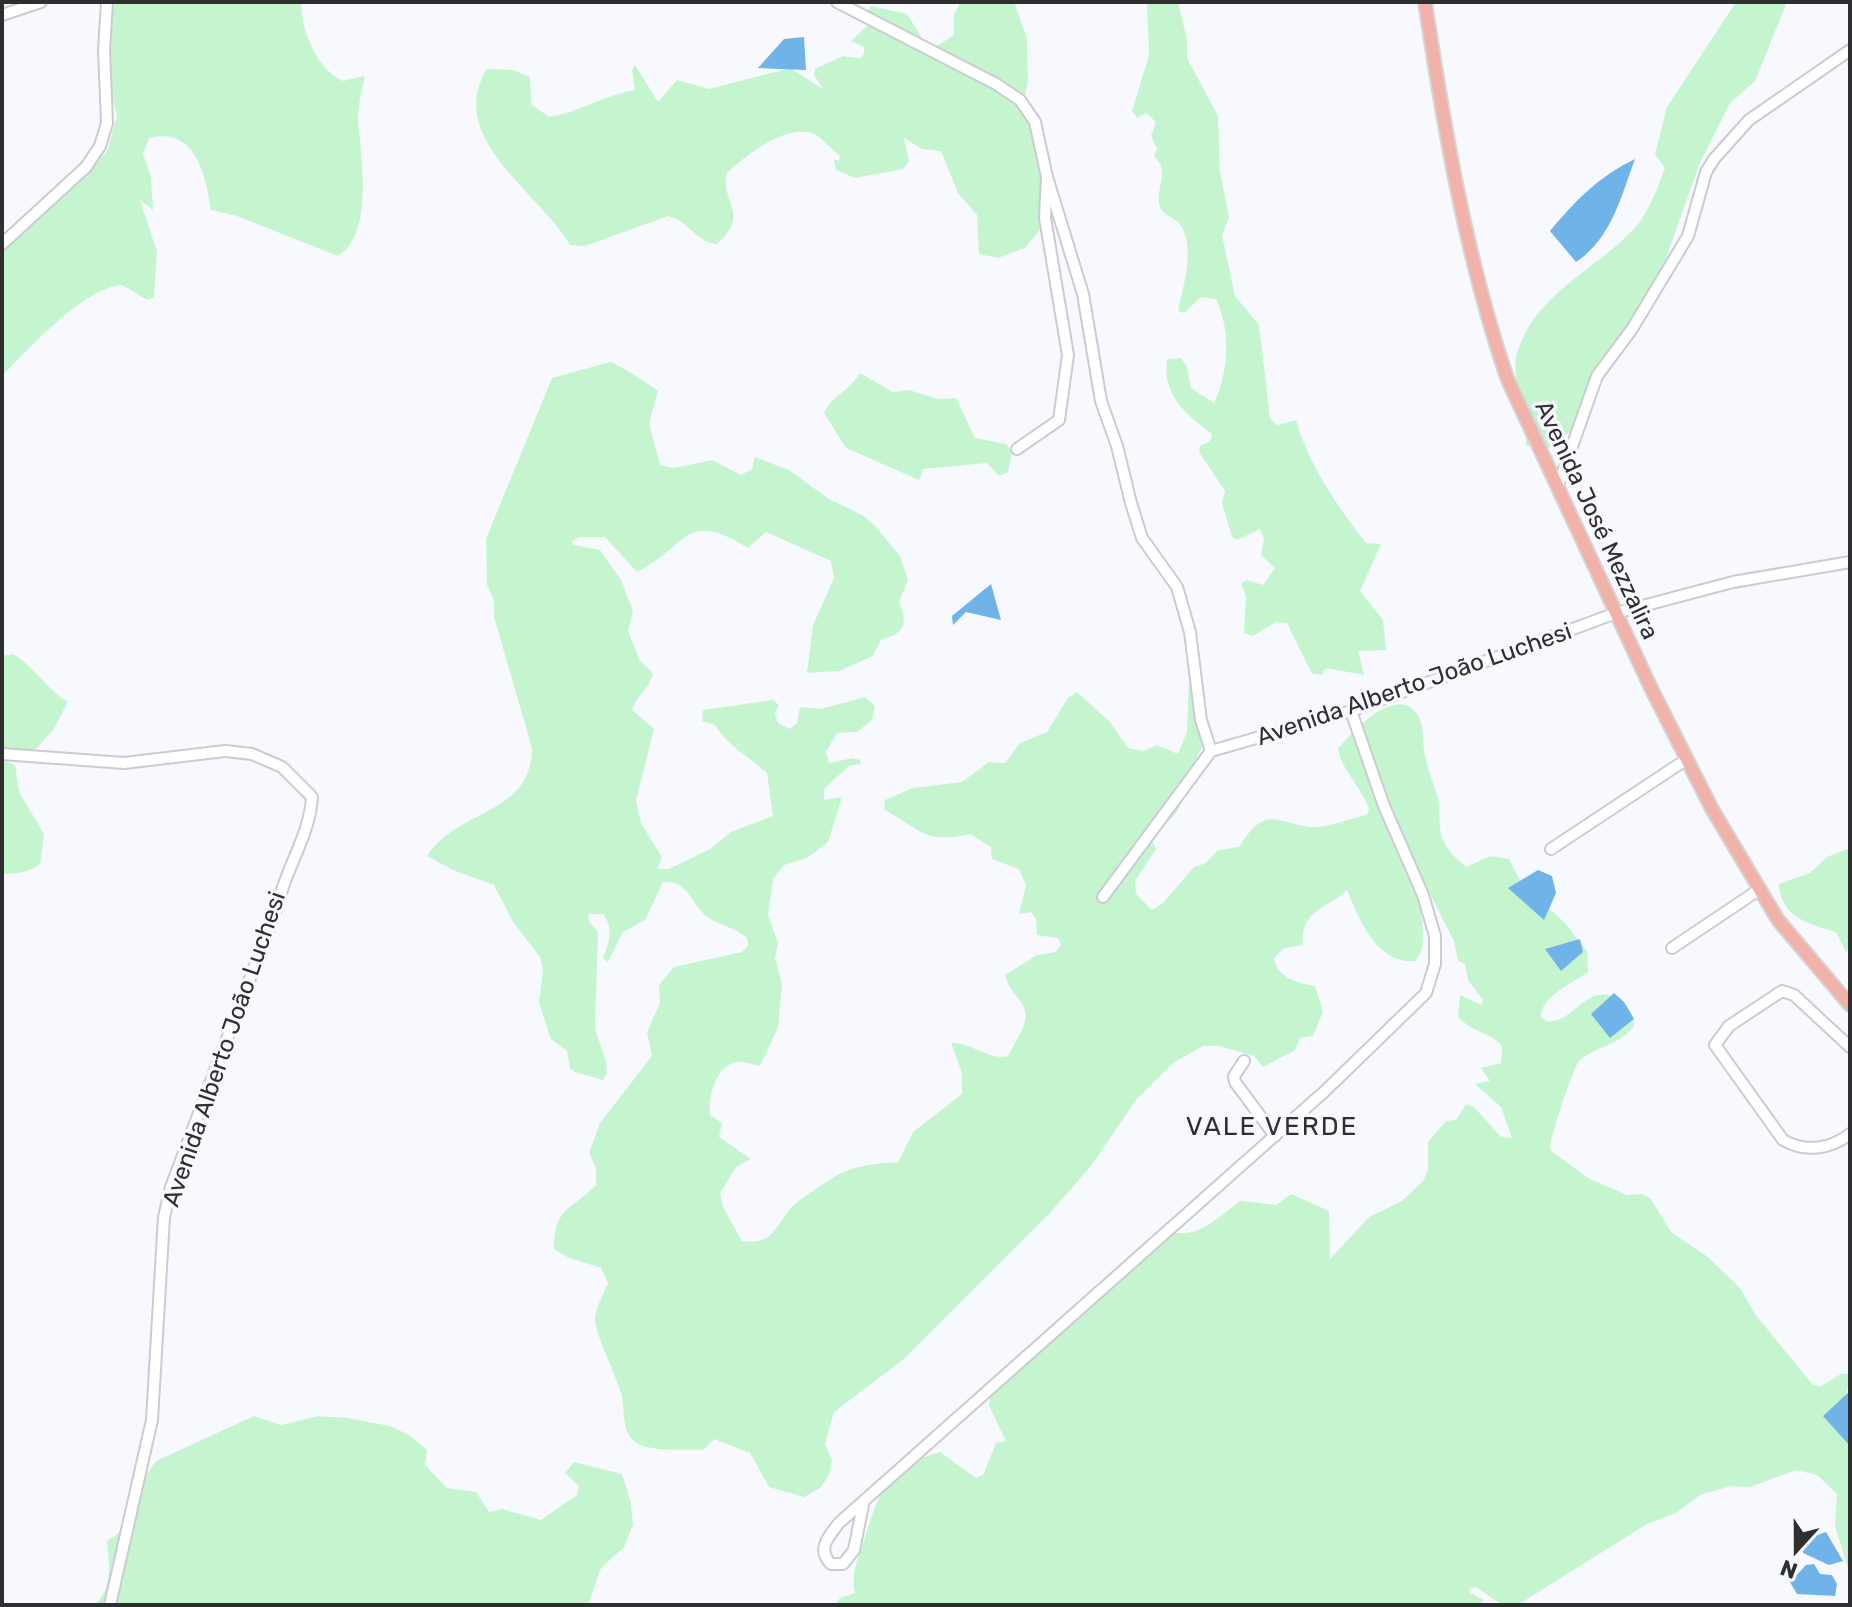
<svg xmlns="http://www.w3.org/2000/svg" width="1852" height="1607" viewBox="0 0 1852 1607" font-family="Rubik,sans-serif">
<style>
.green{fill:#c5f5ce}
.water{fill:#70b3e8}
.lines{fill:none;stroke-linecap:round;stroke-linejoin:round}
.minor-casing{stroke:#cbccd3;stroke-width:14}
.major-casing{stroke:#d5d5d6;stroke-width:16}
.minor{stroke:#fff;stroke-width:10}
.major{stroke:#f1b3a9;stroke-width:12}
.labels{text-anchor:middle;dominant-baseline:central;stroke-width:7;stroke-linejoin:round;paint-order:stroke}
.street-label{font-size:24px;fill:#2f2f32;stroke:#f8f9ff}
.neighbourhood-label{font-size:26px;letter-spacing:2px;fill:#2f2f32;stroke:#f8f9ff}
</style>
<rect width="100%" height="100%" fill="#f8f9ff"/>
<!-- green -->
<g class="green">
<path d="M115 2H301C301 29 316 69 343 81L365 76C362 90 358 105 358 120 361 157 374 234 338 256L237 216 211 210C206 176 196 126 149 138L143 154 151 177 153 210 140 200 157 251 154 297 147 300 122 285C86 286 27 350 2 376V237L62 186 89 172 107 151 117 116 109 84V28Z"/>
<path d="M961 2H1014L1027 38 1028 81 1024 101 1042 157V227L1025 248 998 258 979 254 977 215 958 193 941 151 922 149 904 138 909 161 904 169 855 178 836 170 834 159 839 161 840 156C832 150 824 140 816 135 789 121 745 156 727 173 719 202 752 213 717 244 697 243 686 219 668 216L585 246 570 245C540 193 444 137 487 69L513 70 530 77 531 104 549 117C580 112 604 95 635 90L632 70 635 65 658 102 677 80 709 89 790 68 823 89 814 75 815 69 843 56 860 58 864 54V47L851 41 870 23 868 10 871 6 907 14 936 60 937 46 954 35V14Z"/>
<path d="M1147 2H1178L1187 40V58L1218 116 1220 172 1229 217 1222 235 1235 296 1259 325 1270 418 1277 425 1296 420C1307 462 1339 509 1366 543L1381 544 1360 591 1383 620 1386 650 1358 651 1364 675 1326 668 1322 675 1312 674 1287 623 1276 622 1253 636 1244 633 1246 596 1241 583 1247 580 1263 585 1275 568 1261 555 1264 539 1260 529 1237 540 1232 537 1222 503 1225 491 1199 452 1200 446 1210 441 1212 434C1185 414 1162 395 1167 359L1181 358 1187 367 1191 388 1214 403C1229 371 1231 331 1216 299L1201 297 1184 313 1178 311C1183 286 1196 248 1180 224 1174 216 1161 216 1159 203 1157 183 1170 172 1154 156L1157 149 1151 136 1156 122 1146 113 1137 118 1132 111 1149 55Z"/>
<path d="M1736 2H1787L1755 81 1730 103 1699 165 1651 301 1600 365 1571 431 1543 452 1526 445C1528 417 1510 378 1517 353 1534 295 1595 270 1634 229 1648 214 1658 187 1665 168L1655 154 1667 107Z"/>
<path d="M610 362C620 365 649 384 658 391L649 423 660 465 674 468 712 460 741 475 752 469 755 457 789 470 829 499 864 516 876 527 900 556 908 580 899 602C909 625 904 633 881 640L873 656 839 671 807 673 813 625 834 578 831 561 766 532 748 548C684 509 690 545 637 572L605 537H579L572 541 573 545 600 550 621 580 633 611 628 631 639 659 653 674C649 689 636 696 632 710L654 729 636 800 641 823 662 857 657 869H669L710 849 731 832 773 816 767 773C749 757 727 745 715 725L702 721 703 710 773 700 779 705 775 714 778 723 790 729 797 723 800 707 821 709 865 697 875 706 872 720 857 732 837 733 826 752 829 763 853 758 860 760 861 764 849 766 824 789V800L842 797 828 842 807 858 784 865 773 879 768 915 778 943 775 958 782 984 778 1028 760 1066C752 1064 741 1060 733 1063 715 1069 708 1098 710 1115L722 1123 719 1137 751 1159 736 1167 720 1193 723 1207 742 1241C772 1246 776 1226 790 1209 800 1198 819 1187 831 1179 852 1165 874 1164 898 1162L913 1132 962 1094V1073L951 1043C972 1042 989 1061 1008 1056 1015 1040 1034 1021 1021 1002 1014 992 1009 989 1005 975L1037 955 1055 952 1061 945 1058 938 1037 935 1036 919 1031 912 1019 914 1026 885 1019 869 992 859 991 847 970 834C923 845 922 829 884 810L885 800 913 788 962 782 989 762 1005 763 1020 743 1047 732 1068 698 1077 692 1110 722 1128 748 1143 751 1157 745 1178 754 1187 732 1190 657 1203 746C1190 765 1189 786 1180 806 1173 821 1158 826 1152 841L1156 849 1135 881 1136 894 1152 910 1163 903 1194 867 1206 863 1218 850 1239 847C1266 804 1275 823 1310 827 1322 829 1352 818 1367 815L1369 808C1361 787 1341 769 1338 749 1351 732 1396 684 1417 714 1425 726 1422 742 1425 756 1428 772 1436 788 1439 803 1440 813 1439 824 1441 834 1444 847 1456 859 1466 867L1490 856 1509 859 1522 884 1565 923 1587 951 1588 972C1573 983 1540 997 1541 1017L1547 1022C1567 1021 1574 1007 1590 998 1612 987 1633 1004 1634 1026 1620 1045 1597 1046 1580 1060 1574 1064 1549 1140 1550 1150L1588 1178 1627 1195 1642 1194 1651 1199 1671 1232 1708 1257 1740 1288 1755 1314 1813 1385 1821 1386 1841 1374H1850L1844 1409 1850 1432V1575L1835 1526 1837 1494 1817 1475 1796 1470 1750 1487 1731 1486 1700 1495 1676 1513 1647 1524 1521 1603 1502 1605 1476 1587 1470 1588 1469 1592 1484 1600 1479 1605H835L840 1598 855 1593C850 1572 859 1557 865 1537 879 1492 888 1466 940 1452L976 1478 983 1475 996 1443 1006 1441 989 1406 991 1393 1053 1335 1134 1268 1143 1250 1166 1230C1196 1242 1217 1218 1240 1201L1276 1205 1291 1194 1329 1211 1330 1259 1369 1217 1402 1201 1423 1181 1428 1170V1142L1446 1121 1456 1120 1466 1104 1474 1107 1501 1137 1512 1138 1501 1107 1475 1084 1490 1081 1481 1068 1501 1063 1502 1046C1492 1033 1473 1033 1458 1017L1460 995 1481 1005 1483 1000 1468 980 1465 964 1458 961 1454 941 1425 884 1414 890 1421 892C1418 916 1431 944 1415 961 1376 964 1359 919 1347 890 1329 908 1299 910 1303 945L1284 948 1274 958C1276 978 1299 983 1315 986L1323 1012 1313 1036 1300 1038 1295 1050 1263 1067 1254 1056 1219 1046H1203L1173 1063 1136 1100 1091 1166 1049 1214 904 1359 834 1412 825 1444 832 1460 829 1475 820 1488 804 1497 769 1487 750 1453 714 1439 703 1450C686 1449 650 1452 637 1443 620 1433 626 1410 621 1393 616 1375 594 1332 595 1318 596 1307 604 1293 608 1283L601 1268 567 1257 554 1249C554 1206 572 1210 596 1185V1169L589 1153 600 1123 652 1056 647 1032 660 1003 659 985 674 967 742 952 748 946 747 938C734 926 712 924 702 912 689 898 685 879 663 882L645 920 623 932 608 962 603 958C609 943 614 928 603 914H588L589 922 598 932 595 1029 606 1061 607 1072 603 1080 575 1072 570 1068 567 1051 551 1039 539 1003 543 970 540 957 513 922 494 885 453 870 427 856C457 809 532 815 532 748L494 617V600L487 585 486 539 552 378Z"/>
<path d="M860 373 893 392 909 390 938 399 956 398 975 438 1006 444 1012 452 1008 472 999 476 987 463 923 469 919 480 846 448 824 413C832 396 851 389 860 373Z"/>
<path d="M13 654C35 667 46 689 68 702L53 730 35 750 2 754V656Z"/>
<path d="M2 760 15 765 19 792 44 834 40 864C31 872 13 875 2 873Z"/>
<path d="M1850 848V946L1846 952 1836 932C1808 924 1781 917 1779 884L1810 873 1827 857Z"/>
<path d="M254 1416 281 1425 318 1416 347 1418 390 1426 409 1435 427 1450 425 1465 447 1488 476 1492 489 1512 502 1509 541 1520 577 1495 579 1486 565 1473 574 1462 622 1474 631 1503 633 1525 624 1547 601 1568 588 1605H95C114 1585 109 1566 107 1541 143 1521 132 1490 156 1461Z"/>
</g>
<!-- water -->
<g class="water">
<polygon points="804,37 806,70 758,68 784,39"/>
<path d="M1635 159C1621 197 1611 239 1576 262L1550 231C1576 200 1598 177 1635 159Z"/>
<polygon points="991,584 1001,620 966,612 953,625 952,616"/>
<polygon points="1538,870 1552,876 1556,893 1544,920 1508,888"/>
<polygon points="1580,939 1583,952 1561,971 1545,949"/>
<polygon points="1614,993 1624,1002 1634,1019 1610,1038 1591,1014"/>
<polygon points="1850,1391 1850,1446 1823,1416"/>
<polygon points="1826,1532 1843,1561 1829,1565 1803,1553 1803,1540"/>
<polygon points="1814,1564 1820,1574 1832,1575 1837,1584 1835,1596 1797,1594 1790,1582 1806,1565"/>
</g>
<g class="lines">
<defs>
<g id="minor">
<polyline points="837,2 996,84 1020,100 1035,122 1047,177 1045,218 1068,355 1059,420 1017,449"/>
<polyline points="2,15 41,2"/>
<polyline points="1047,177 1083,294 1101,401 1117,446 1131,503 1142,538 1177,587 1190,632 1201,720 1211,751"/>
<polyline points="2,244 86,167 100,146 107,123 104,50 107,2"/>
<polyline points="1558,486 1597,376 1632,329 1688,236 1706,172 1714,159 1749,120 1850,50"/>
<polyline points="1211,751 1351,711 1616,613 1733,582 1850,562"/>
<path d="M2 754 124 763 225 751 252 754 282 767 312 797C310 835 285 870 277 907L171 1187 164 1217 152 1420 110 1605"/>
<polyline points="1551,849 1687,759"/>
<polyline points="1103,897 1211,751"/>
<polyline points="1672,948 1760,889"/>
<path d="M1850 1047 1794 995 1782 991 1729 1026 1715 1045 1783 1140C1806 1153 1830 1149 1850 1134"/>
<polyline points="1244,1061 1234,1076 1235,1082 1275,1136"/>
<path d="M863 1505 854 1550 843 1564H831C816 1549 829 1536 839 1523L1325 1091 1426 993 1435 964V936L1423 895 1384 806 1351 711"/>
</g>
<path id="major" d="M1425 2C1444 128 1466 257 1507 378L1651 688 1712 809 1778 920 1850 1005"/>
</defs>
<!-- minor casing -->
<use href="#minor" class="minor-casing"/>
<!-- major casing -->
<use href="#major" class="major-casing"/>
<!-- minor -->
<use href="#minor" class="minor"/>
<!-- major -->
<use href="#major" class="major"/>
</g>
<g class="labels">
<!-- street labels -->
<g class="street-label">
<text transform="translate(1597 520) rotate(65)">Avenida José Mezzalira</text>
<text transform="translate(1414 684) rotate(-19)">Avenida Alberto João Luchesi</text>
<text transform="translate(224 1049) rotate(-71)">Avenida Alberto João Luchesi</text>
</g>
<!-- neighbourhood labels -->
<g class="neighbourhood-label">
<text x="1272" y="1126">VALE VERDE</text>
</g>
</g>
<!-- border -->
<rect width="1852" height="1607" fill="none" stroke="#2f2f32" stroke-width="8"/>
<!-- north arrow -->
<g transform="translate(1796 1551) rotate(201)" stroke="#f8f9ff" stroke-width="6" paint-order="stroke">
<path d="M0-6L14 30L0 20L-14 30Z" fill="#2f2f32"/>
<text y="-12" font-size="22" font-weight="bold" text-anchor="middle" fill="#2f2f32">N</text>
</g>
</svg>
